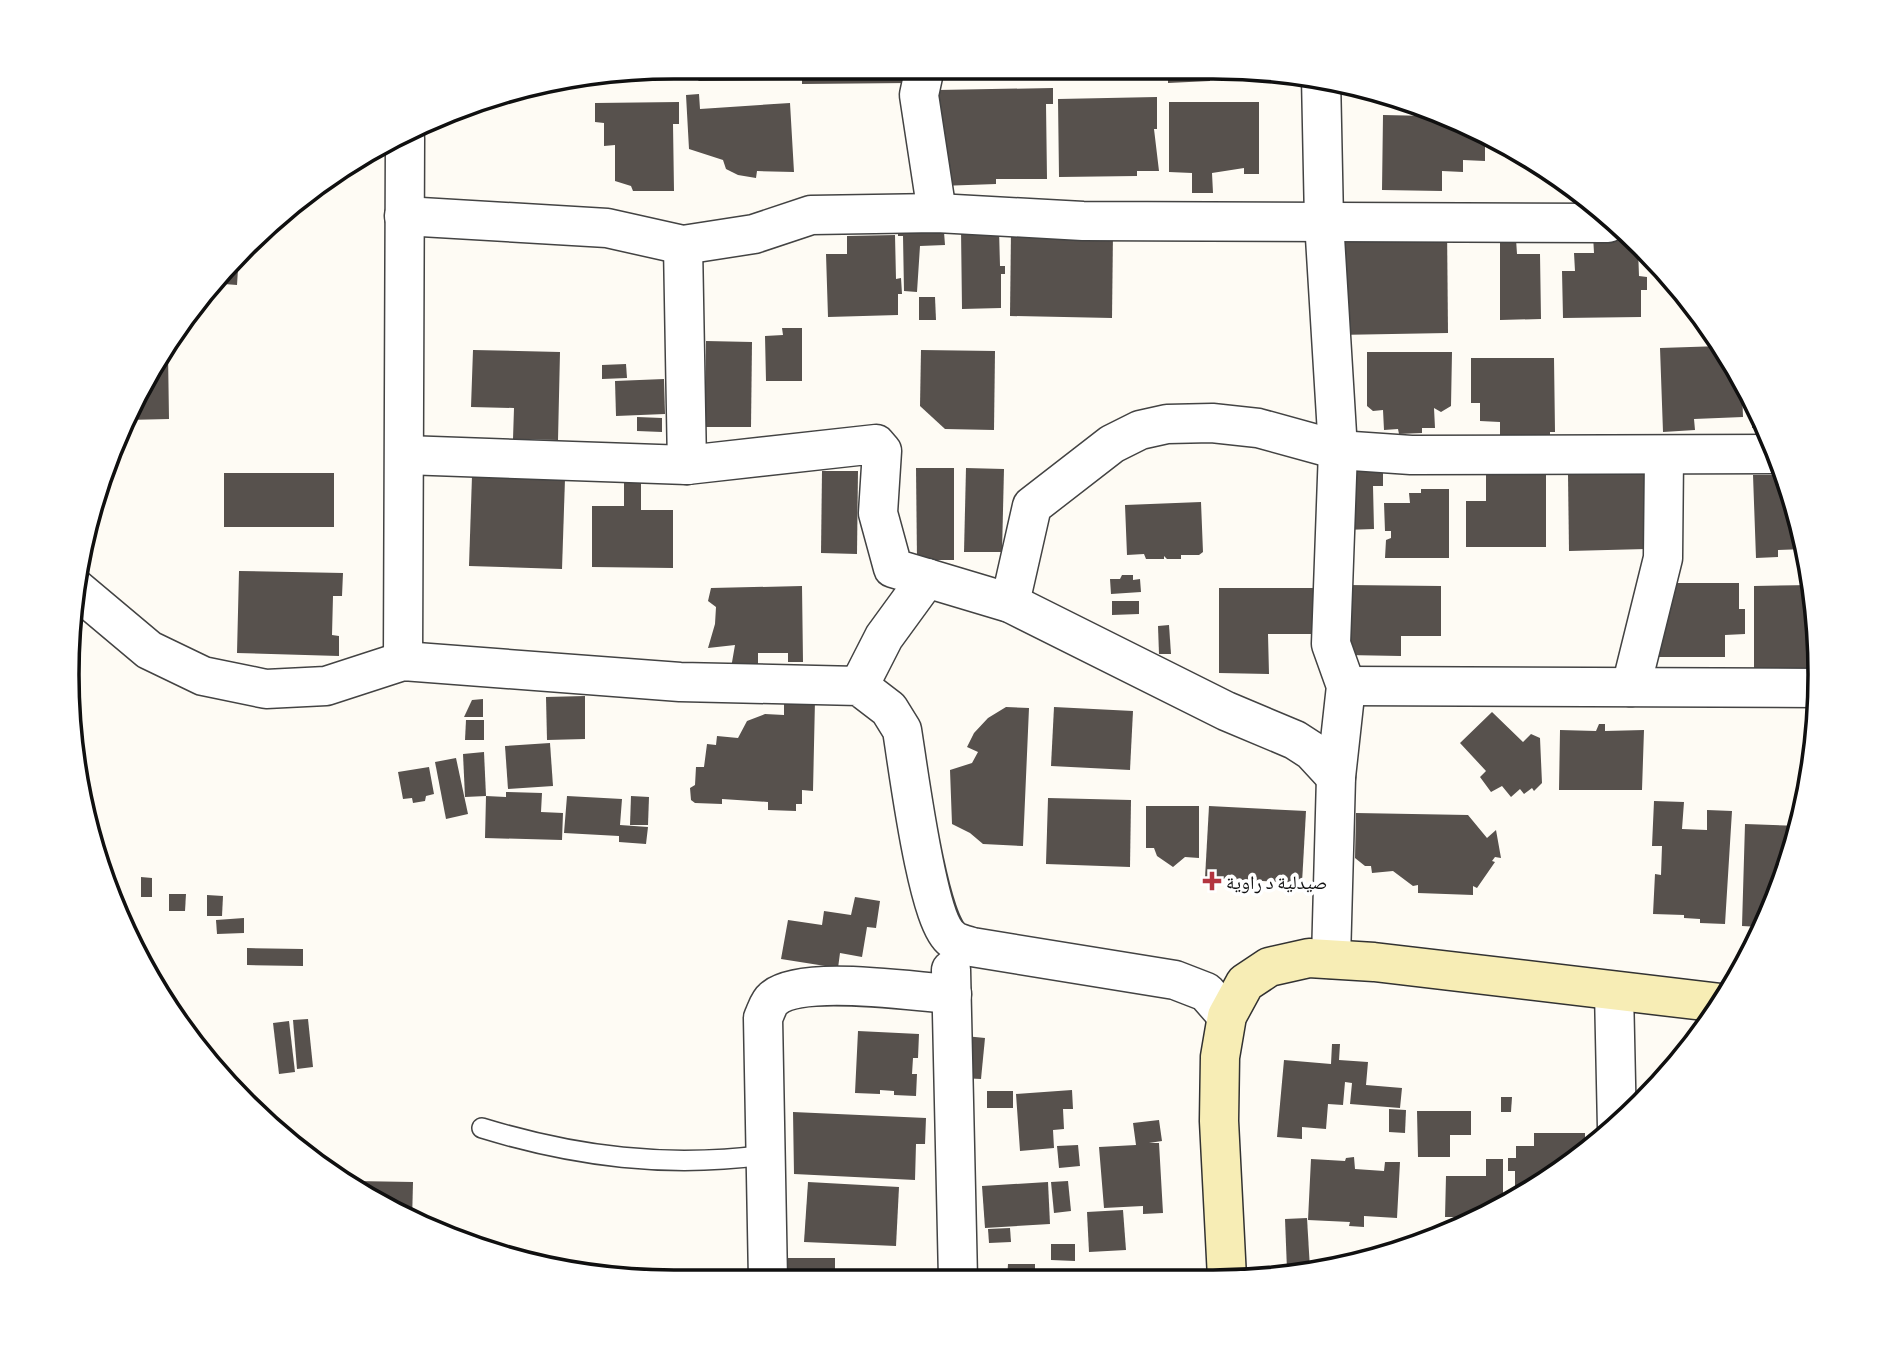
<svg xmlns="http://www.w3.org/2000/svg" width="1887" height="1349" viewBox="0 0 1887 1349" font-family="Literata,'Noto Naskh Arabic',serif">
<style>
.building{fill:#57514d}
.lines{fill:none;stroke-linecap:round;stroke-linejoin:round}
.lane-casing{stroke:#434343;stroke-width:22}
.street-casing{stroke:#434343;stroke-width:41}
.secondary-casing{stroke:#323232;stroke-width:41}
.lane{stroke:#fff;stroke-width:19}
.street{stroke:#fff;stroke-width:38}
.secondary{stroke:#f7edb5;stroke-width:38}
.poi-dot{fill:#b33540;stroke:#fff;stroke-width:2.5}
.labels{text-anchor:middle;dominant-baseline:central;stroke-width:7;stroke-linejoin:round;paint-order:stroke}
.poi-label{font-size:19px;fill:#101010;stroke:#fff;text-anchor:start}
.rim{fill:none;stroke:#101010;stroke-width:3.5}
</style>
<rect width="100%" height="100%" fill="#fefbf4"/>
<!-- building -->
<g class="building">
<polygon points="681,67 681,77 604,77 604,76"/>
<polygon points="689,67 792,67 792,80 699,81 689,73"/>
<polygon points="802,67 908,67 908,83 802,84"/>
<rect x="945" y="67" width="98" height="7"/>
<polygon points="1168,67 1210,67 1210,81 1168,83"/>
<polygon points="1053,88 1053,104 1046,104 1047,179 996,179 996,184 940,186 938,90"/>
<polygon points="699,94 700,109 790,103 794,172 757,171 756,178 738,175 726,169 723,160 689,149 686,95"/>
<polygon points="1157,97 1157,129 1154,129 1159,171 1137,171 1137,176 1059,177 1058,99"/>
<polygon points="679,102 679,124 673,124 674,191 633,191 631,186 615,181 615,145 604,146 604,123 595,122 595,103"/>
<polygon points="1169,102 1259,102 1259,174 1244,174 1244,168 1212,173 1213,193 1192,193 1192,173 1169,172"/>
<polygon points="1383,115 1430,116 1485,136 1485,161 1463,160 1463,172 1442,171 1442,191 1382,190"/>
<polygon points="898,223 944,232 945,245 920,246 917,292 904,291 903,236 898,236"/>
<polygon points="1447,225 1448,333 1336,335 1334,245 1349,227"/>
<polygon points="961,229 999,229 1000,266 1005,266 1005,274 1001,274 1001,308 962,309"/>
<polygon points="1011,231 1113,233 1112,318 1010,316"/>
<polygon points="895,235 896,279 901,278 902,294 898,294 898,315 828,317 826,254 847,254 847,236"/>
<polygon points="1593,235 1622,235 1638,248 1639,276 1647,277 1647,290 1641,290 1641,317 1563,318 1562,271 1575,271 1574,253 1594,253"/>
<polygon points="1500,239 1516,239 1517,254 1540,254 1541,319 1500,320"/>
<polygon points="239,254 237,285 211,283 217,274"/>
<polygon points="919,297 935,297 936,320 919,320"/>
<polygon points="782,328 802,328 802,381 766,381 765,336 783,335"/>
<polygon points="706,341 752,342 751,427 705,427"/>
<polygon points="1721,346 1748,389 1742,389 1743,417 1694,419 1695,430 1663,432 1660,348"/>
<polygon points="473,350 560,352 558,440 513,439 514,408 471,407"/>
<polygon points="921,350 995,351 994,430 945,429 920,406"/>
<polygon points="1367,352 1452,352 1451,406 1441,412 1434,408 1435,428 1422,428 1422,433 1399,434 1398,429 1384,430 1383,410 1373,411 1367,406"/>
<polygon points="168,353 169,419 126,420 155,374"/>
<polygon points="1471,358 1554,358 1555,432 1550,432 1550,439 1500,439 1500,422 1480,421 1480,403 1471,403"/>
<polygon points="626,364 627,378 602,379 602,365"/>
<polygon points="664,379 665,414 616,416 615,381"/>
<polygon points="1753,401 1764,426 1765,429 1752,428"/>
<polygon points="637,417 662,418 662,432 637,431"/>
<polygon points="1343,467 1383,471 1383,486 1373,486 1374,529 1344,530"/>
<polygon points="916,468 954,468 954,560 917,560"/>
<polygon points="966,468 1004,469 1002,552 964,552"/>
<polygon points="822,471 858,471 857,554 821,553"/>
<polygon points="1645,472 1646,549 1569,551 1568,474"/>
<rect x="224" y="473" width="110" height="54"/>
<polygon points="1486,474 1546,474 1546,547 1466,547 1466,501 1486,501"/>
<polygon points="1753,475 1786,475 1805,549 1778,550 1778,557 1756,558"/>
<polygon points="472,476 565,479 562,569 469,566"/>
<polygon points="624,480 641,480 641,510 673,510 673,568 592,567 592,506 624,506"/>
<polygon points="1421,489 1449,489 1449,558 1385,558 1386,540 1391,538 1391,531 1385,531 1384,503 1410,503 1409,493 1421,493"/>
<polygon points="1201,502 1203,552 1199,555 1181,555 1181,559 1167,559 1164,556 1164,559 1146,559 1144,554 1127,555 1125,505"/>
<polygon points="239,571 343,573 342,596 333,596 332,635 339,636 339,656 237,653"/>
<polygon points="1122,575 1133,575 1133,580 1140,579 1141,592 1111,594 1110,579 1120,579"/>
<polygon points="1659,583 1739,583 1739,609 1745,609 1745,634 1725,635 1725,657 1658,657"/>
<polygon points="1347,585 1441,586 1441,636 1401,636 1401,656 1346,655"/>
<polygon points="1813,585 1818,673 1754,674 1754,586"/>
<polygon points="802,586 803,662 788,662 788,653 758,653 758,667 731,668 735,645 708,648 715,624 716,607 708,601 711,588"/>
<polygon points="1219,588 1316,588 1316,634 1268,634 1269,674 1219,673"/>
<polygon points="1112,601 1139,601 1139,614 1112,615"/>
<polygon points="1169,625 1171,654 1159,654 1158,626"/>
<polygon points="585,696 585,739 547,740 546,697"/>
<polygon points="483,699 483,717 464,717 472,700"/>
<polygon points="784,699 815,700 813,791 802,790 802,804 796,804 796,811 768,810 768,802 722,799 722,804 695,803 691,800 690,788 695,785 696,767 704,767 707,744 716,745 717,736 738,738 747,721 765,714 784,715"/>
<polygon points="1006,707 1029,708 1023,846 983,844 970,833 952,824 950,770 972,763 978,752 967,747 974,733 988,718"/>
<polygon points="1054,707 1133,711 1130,770 1051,766"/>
<polygon points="1492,712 1523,742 1531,734 1540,738 1542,783 1534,791 1532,788 1524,794 1520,789 1511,797 1502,786 1491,792 1480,777 1486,771 1460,743"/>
<polygon points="466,720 484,720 484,740 465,740"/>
<polygon points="1599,724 1605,724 1605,731 1644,730 1642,790 1559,790 1560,730 1596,731"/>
<polygon points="550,743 553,786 508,789 505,746"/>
<polygon points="484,752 486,796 465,797 463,754"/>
<polygon points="456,758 468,814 446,819 435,762"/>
<polygon points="429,767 434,794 426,796 425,801 413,803 412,798 403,799 398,772"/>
<polygon points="506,792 542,793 541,812 563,813 562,840 485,838 486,796 506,797"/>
<polygon points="567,796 622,799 620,825 648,827 646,844 619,842 619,836 564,833"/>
<polygon points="631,796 649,797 648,825 630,825"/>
<polygon points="1048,798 1131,800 1130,867 1046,864"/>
<polygon points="1654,801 1684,802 1682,829 1707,830 1707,810 1732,811 1725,924 1700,923 1700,919 1684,918 1684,915 1653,914 1655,874 1661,875 1662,846 1652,846"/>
<polygon points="1146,806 1199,806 1199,858 1185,857 1173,867 1157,856 1154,848 1146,848"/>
<polygon points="1209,806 1306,811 1302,883 1205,878"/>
<polygon points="1356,813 1468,815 1487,838 1496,830 1501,858 1495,857 1492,861 1495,862 1477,888 1473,886 1473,895 1418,893 1418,885 1413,886 1393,871 1372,873 1371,866 1365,866 1355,858"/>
<polygon points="1745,824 1801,826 1766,921 1760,921 1760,927 1742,926"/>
<polygon points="141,877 152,878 152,897 141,897"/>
<polygon points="169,894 186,894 185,911 169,911"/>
<polygon points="207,895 223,896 222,916 207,916"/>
<polygon points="855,897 880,901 876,928 867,927 862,957 840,953 838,968 781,959 788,920 822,925 824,911 851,915"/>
<polygon points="244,918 244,933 217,934 216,920"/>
<polygon points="247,948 303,949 303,966 247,965"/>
<polygon points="308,1019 313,1067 297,1069 293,1020"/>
<polygon points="289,1021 295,1072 279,1074 273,1023"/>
<polygon points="858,1031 919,1034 918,1058 913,1058 912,1074 917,1074 916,1096 894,1095 894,1091 880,1090 880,1094 855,1093"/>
<polygon points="965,1036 985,1038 981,1079 961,1078"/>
<polygon points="1332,1044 1340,1044 1339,1060 1368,1062 1366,1085 1402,1088 1400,1108 1350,1104 1352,1083 1345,1082 1343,1105 1328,1104 1326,1129 1302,1127 1302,1139 1277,1137 1284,1060 1331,1064"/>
<polygon points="1072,1090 1073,1109 1063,1109 1064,1129 1053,1130 1054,1148 1020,1151 1016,1094"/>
<rect x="987" y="1091" width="26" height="17"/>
<polygon points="1501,1097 1512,1097 1511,1112 1501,1112"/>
<polygon points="1389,1109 1406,1110 1405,1133 1389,1132"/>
<polygon points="1417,1111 1471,1111 1471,1135 1450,1135 1450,1157 1418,1157"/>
<polygon points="793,1112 926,1118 925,1144 916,1144 915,1180 794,1174"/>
<polygon points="1159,1120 1162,1141 1149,1143 1159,1143 1163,1213 1143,1214 1143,1206 1104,1208 1099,1147 1136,1145 1133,1123"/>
<polygon points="1534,1133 1585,1133 1585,1151 1515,1197 1515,1171 1508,1171 1508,1158 1516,1158 1516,1146 1534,1146"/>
<polygon points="1078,1145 1080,1166 1059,1168 1057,1146"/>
<polygon points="1354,1157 1355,1169 1384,1171 1385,1162 1400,1162 1397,1218 1364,1216 1364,1227 1349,1226 1350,1222 1308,1220 1311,1159 1345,1161 1346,1158"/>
<polygon points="1486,1159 1503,1159 1503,1205 1486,1217 1445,1217 1446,1176 1486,1176"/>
<polygon points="355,1181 413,1182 412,1222 355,1188"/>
<polygon points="1068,1181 1071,1211 1054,1213 1051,1182"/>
<polygon points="808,1182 899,1187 896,1246 804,1242"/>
<polygon points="1048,1182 1050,1224 985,1228 982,1186"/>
<polygon points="1123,1210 1126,1250 1089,1252 1087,1212"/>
<polygon points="1307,1218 1310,1269 1287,1270 1285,1219"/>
<polygon points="1010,1228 1011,1242 989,1243 988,1229"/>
<polygon points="1051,1244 1075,1244 1075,1261 1051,1260"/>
<polygon points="783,1258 835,1258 835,1280 784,1280"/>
<polygon points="1008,1264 1035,1264 1035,1279 1007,1279"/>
</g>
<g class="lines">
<defs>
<path id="lane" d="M482 1128C577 1157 667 1168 766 1155"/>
<g id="street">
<polyline points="925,67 919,95 937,213"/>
<polyline points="1321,77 1324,221 1338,450 1331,644 1346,686 1336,777 1331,959"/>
<polyline points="404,216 607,228 683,245 754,234 811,215 937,213 1083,221 1608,223"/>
<polyline points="683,245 687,465"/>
<polyline points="405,455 687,465 876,444 882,451 878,513 893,568 1010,603 1226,711 1295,740 1312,751 1336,777"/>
<path d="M74 587 149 650 203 676 266 689 326 686 403 661 680 682 859 686 889 709 902 730C908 766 927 921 952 939 957 943 966 945 972 947L1175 980 1206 992 1227 1016"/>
<polyline points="1010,603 1032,506 1112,444 1140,430 1167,424 1212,423 1258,428 1338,450 1411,455 1777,454"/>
<polyline points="403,661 405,138"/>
<polyline points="859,686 884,637 927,578"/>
<polyline points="1346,686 1818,688"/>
<polyline points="1631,687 1663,558 1664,456"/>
<polyline points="951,970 958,1279"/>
<polyline points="1614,991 1617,1128"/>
<path d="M768 1280 763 1018C766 1012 768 1003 773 999 800 974 914 992 952 994"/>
</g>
<polyline id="secondary" points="1227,1278 1219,1121 1220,1057 1227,1016 1245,983 1269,967 1309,958 1374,962 1721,1003"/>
</defs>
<!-- lane casing -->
<use href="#lane" class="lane-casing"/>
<!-- street casing -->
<use href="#street" class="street-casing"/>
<!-- secondary casing -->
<use href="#secondary" class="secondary-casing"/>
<!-- lane -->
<use href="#lane" class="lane"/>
<!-- street -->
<use href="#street" class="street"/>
<!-- secondary -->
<use href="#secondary" class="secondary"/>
</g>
<!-- markers -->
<path class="poi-dot" d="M1208.5 870.5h7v7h7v7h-7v7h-7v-7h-7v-7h7z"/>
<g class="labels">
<!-- poi labels -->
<g class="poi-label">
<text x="1226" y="881">صيدلية د راوية</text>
</g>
</g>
<!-- crop -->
<path d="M0 0H1887V1349H0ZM674 79H1213A595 595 0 0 1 1808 674V675A595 595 0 0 1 1213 1270H674A595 595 0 0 1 79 675V674A595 595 0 0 1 674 79Z" fill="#fff" fill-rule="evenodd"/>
<path class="rim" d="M674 79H1213A595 595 0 0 1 1808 674V675A595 595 0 0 1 1213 1270H674A595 595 0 0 1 79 675V674A595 595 0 0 1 674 79Z"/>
</svg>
